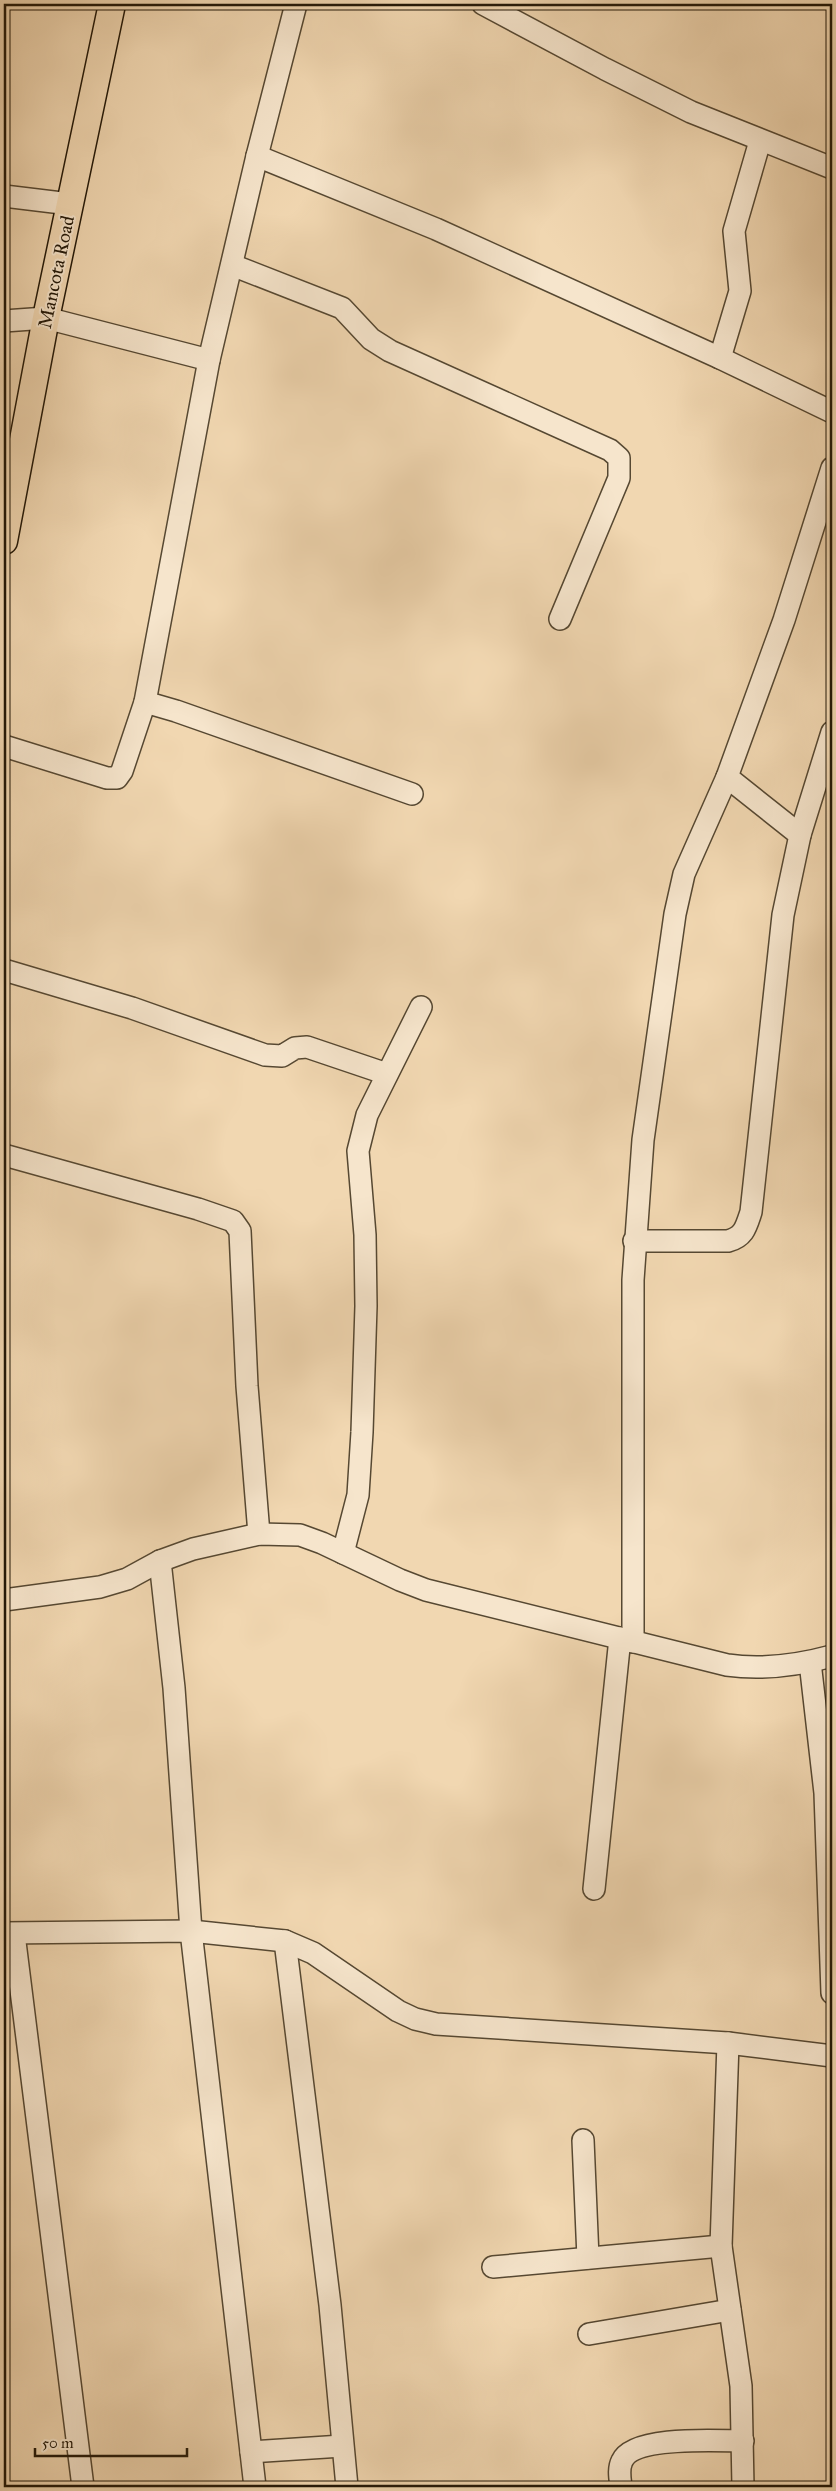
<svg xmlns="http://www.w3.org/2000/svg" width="836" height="2491" viewBox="0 0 836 2491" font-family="'IM FELL Great Primer',serif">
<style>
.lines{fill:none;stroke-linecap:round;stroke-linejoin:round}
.minor-casing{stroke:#564832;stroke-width:24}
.major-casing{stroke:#231808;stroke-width:29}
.minor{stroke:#f6e5cc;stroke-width:21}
.major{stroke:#f1d7b1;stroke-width:26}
.labels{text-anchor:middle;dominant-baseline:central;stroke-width:4;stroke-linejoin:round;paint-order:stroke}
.street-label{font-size:19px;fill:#231808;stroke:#f6e5cc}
</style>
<rect width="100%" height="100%" fill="#f1d7b1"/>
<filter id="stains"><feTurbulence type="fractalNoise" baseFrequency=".004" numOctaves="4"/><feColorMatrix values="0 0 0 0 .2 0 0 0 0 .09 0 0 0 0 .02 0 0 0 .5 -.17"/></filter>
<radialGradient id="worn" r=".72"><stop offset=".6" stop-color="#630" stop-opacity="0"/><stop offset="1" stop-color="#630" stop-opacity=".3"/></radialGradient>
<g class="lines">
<defs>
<g id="minor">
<polyline points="483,4 605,69 691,112 832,168"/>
<polyline points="257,156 436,229 720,358 832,412"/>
<polyline points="4,196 70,204"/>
<polyline points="232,265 342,308 371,339 390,351 610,450 619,458 619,478 560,619"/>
<polyline points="4,321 46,318 209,360"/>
<polyline points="720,358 740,291 734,231 760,141"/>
<polyline points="145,702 176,711 412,794"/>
<polyline points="4,746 107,778 117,778 122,771 145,702 209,360 257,156 296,4"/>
<polyline points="800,835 832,732"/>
<polyline points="4,970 132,1008 265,1055 282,1056 295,1048 307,1047 387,1074"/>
<polyline points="4,1155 198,1209 233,1221 240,1231 247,1386 259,1534"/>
<path d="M634 1241H728C744 1237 746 1227 751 1212L783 915 800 835 727 777 784 620 832 468"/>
<polyline points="343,1553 358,1495 362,1432 366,1306 365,1235 358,1151 367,1115 421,1007"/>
<polyline points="160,1561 174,1688 191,1931 255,2487"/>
<path d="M4 1600 100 1587 127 1579 160 1561 193 1549 259 1534 300 1535 322 1543 400 1580 426 1590 727 1665C762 1670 799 1665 832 1656"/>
<polyline points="633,1642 633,1280 643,1140 675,914 684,874 727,777"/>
<polyline points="810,1662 825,1793 832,1993"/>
<polyline points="594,1889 620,1638"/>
<polyline points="4,1933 191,1931 285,1941 313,1953 398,2011 415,2019 436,2024 728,2043 832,2056"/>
<polyline points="14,1934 83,2487"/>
<polyline points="285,1941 330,2305 347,2487"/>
<polyline points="728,2043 721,2246 741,2386 743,2487"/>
<polyline points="583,2140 588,2258"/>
<polyline points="493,2267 721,2246"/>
<polyline points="589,2334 730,2310"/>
<polyline points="251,2452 342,2446"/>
<path d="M621 2487C620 2478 618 2469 622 2461 633 2435 719 2441 743 2441"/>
</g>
<polyline id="major" points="4,541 46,318 112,4"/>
</defs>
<!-- minor casing -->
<use href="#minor" class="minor-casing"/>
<!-- major casing -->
<use href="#major" class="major-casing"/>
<!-- minor -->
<use href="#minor" class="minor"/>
<!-- major -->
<use href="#major" class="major"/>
</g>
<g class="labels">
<!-- street labels -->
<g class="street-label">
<text transform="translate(56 272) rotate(-78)">Mancota Road</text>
</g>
</g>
<!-- margin -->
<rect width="836" height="2491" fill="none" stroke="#f1d7b1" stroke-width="20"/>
<rect x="5" y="5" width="826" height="2481" fill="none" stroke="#231808" stroke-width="2.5"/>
<rect x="10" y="10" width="816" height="2471" fill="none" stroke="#231808"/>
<!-- scale -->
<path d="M35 2448v8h152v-8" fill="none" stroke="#231808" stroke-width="2.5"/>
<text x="42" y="2448" font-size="15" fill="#231808" stroke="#f6e5cc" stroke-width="4" paint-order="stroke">50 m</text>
<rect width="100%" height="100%" filter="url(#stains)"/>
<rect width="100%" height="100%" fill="url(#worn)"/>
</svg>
